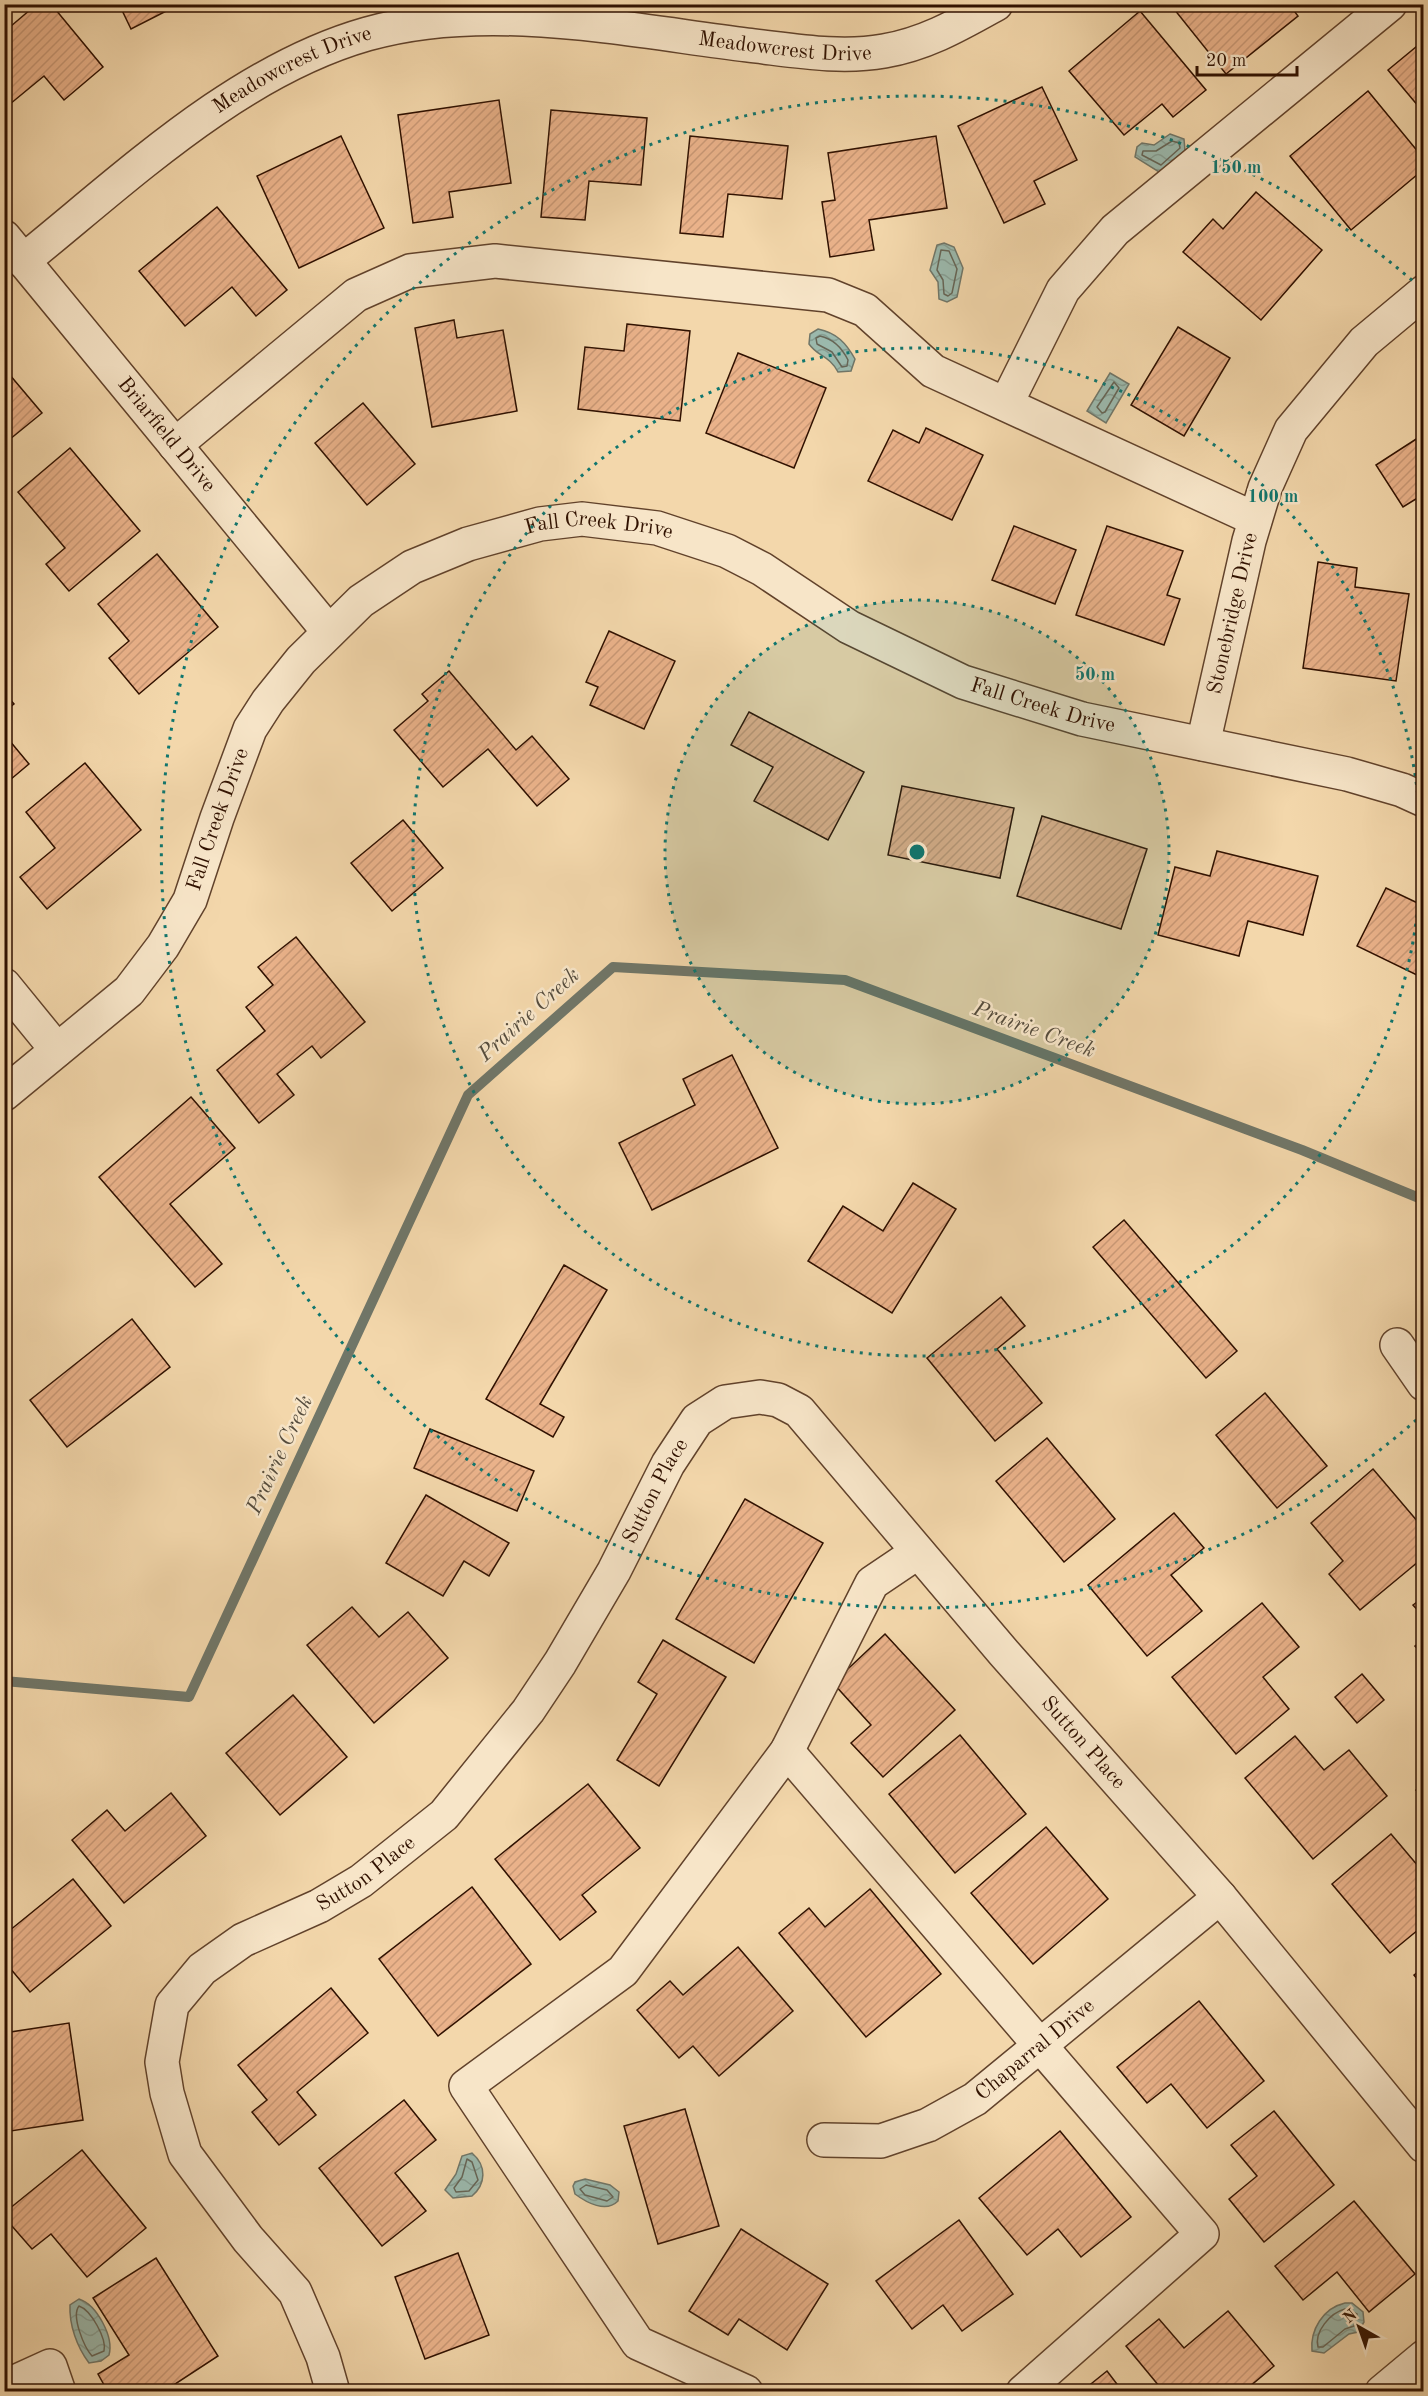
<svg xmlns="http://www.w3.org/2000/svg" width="1428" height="2396" viewBox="0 0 1428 2396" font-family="'Old Standard TT',serif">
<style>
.water{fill:url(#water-waves);stroke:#707668;stroke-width:1.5}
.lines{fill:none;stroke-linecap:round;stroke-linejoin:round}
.shore{stroke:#666556;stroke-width:1.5}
.stream{stroke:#707668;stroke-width:10}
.building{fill:url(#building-hatch);stroke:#301100;stroke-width:1.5}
.minor-casing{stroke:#61422b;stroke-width:36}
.minor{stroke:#f7e5c8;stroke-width:33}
.ring{fill:none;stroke:#0f766e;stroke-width:3;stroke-dasharray:3 6}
.labels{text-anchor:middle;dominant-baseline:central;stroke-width:5;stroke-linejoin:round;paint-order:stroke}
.street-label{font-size:21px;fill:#301100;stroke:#f7e5c8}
.water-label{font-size:22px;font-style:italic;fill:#554c3d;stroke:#f7e5c8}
.centre{fill:#0f766e;stroke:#f7e5c8;stroke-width:3}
.ring-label{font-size:18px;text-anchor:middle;font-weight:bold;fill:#0f766e;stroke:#f7e5c8;stroke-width:5;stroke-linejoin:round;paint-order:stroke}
</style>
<defs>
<pattern id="water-waves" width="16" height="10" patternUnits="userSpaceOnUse" patternTransform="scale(1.5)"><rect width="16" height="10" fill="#9bb9ad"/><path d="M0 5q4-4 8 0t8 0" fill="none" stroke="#869e93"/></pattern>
<pattern id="building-hatch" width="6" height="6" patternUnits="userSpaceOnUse" patternTransform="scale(1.5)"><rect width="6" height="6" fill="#eab28a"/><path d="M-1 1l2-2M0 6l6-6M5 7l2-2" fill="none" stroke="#c99875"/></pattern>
</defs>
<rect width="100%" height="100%" fill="#f3d7ab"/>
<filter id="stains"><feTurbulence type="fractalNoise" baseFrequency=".00333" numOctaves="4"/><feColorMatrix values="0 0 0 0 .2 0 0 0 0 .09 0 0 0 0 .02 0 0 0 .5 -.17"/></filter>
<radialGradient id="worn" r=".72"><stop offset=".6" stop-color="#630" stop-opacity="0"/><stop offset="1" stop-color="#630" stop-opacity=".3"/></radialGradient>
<!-- water -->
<g class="water">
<polygon points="1170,134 1184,139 1185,151 1164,171 1159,172 1135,157 1137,147 1142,143 1154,145"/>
<polygon points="944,243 954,247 963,268 957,297 947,302 939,299 938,282 930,270 937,245"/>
<path d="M818 329C837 333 846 343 855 359L851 371 838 372C829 355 818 357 809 344L810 334Z"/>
<polygon points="1110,373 1129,384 1106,423 1087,411"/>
<path d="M472 2153C487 2166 486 2184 472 2196L453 2198 445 2190 456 2174 462 2156Z"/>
<path d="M585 2179 610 2185 619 2192 618 2201C606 2213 587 2203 575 2194L573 2186 575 2182Z"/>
<path d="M79 2299C97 2305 114 2337 109 2355L101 2361 89 2363C77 2347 69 2325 70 2305Z"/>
<path d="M1345 2303H1352L1363 2312 1364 2322 1358 2332 1349 2334 1324 2353 1312 2351C1310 2330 1323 2308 1345 2303Z"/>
</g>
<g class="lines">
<!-- shore -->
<g class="shore">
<polygon points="1172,141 1179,143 1180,148 1161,165 1142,155 1143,151 1156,151"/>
<polygon points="941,250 949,251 957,269 952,293 948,296 944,294 943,280 937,270"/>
<path d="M820 336C834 339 842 348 848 360L847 366 842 367 832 352 817 344 816 338Z"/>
<polygon points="1114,382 1119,388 1105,412 1102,413 1097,407"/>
<polygon points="467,2159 472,2162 478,2180 469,2191 456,2192 454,2188 462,2177"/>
<polygon points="586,2185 607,2190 613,2197 607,2201 585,2195 580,2189"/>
<path d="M79 2306C91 2310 107 2339 104 2351L92 2356C84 2347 71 2316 79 2306Z"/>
<path d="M1345 2309 1357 2314 1354 2326 1345 2329 1323 2347H1318C1314 2332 1330 2313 1345 2309Z"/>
</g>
<!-- stream -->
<polyline class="stream" points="4,1681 189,1697 468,1095 613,967 845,980 1302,1150 1424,1200"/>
</g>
<!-- building -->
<g class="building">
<polygon points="37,4 51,4 103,67 64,100 44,76 4,109 4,32"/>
<polygon points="119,4 180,4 131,29"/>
<polygon points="1170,4 1289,4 1298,16 1226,74"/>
<polygon points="1140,11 1206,90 1173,117 1162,104 1124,135 1069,71"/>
<polygon points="1422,42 1424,44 1424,113 1388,70"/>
<polygon points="1042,87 1077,160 1034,181 1045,204 1004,223 958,126"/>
<polygon points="1368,91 1424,159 1424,169 1351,230 1290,156"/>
<polygon points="499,100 511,183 449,192 453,217 413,223 398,115"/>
<polygon points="551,110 647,118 641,185 589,181 585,220 541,217"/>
<polygon points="341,136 384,228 299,268 257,176"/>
<polygon points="690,136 788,146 782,199 728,194 723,237 680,233"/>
<polygon points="936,136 947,208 869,220 874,250 830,257 822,202 835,200 828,153"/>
<polygon points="1256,192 1322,250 1261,320 1183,252 1213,219 1223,229"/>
<polygon points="217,207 287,290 256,316 232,287 185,326 139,271"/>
<polygon points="454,320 457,338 503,330 517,411 432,427 415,328"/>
<polygon points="627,324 690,331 680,421 578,409 585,347 624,351"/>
<polygon points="1178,327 1230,358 1184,436 1131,405"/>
<polygon points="738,353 826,388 794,468 706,433"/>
<polygon points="4,368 42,413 4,444"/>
<polygon points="363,403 415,464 367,505 315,443"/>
<polygon points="926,428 983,455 952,520 868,481 893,430 919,443"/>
<polygon points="1424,434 1424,494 1403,507 1376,465"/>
<polygon points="70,448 140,531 69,591 46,564 65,548 18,492"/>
<polygon points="1014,526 1076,550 1055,604 992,580"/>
<polygon points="1107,526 1183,551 1167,595 1180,599 1164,645 1076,615"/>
<polygon points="157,554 218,627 139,694 109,658 129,641 98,604"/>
<polygon points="1318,562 1357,568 1355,587 1409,594 1396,681 1303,668"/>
<polygon points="609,631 675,661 644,729 590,705 598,687 586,682"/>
<polygon points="449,671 516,750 532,736 569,779 537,806 488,749 443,787 394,730 428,701 422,694"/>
<polygon points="4,693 14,704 4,712"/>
<polygon points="749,712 864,772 828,840 754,801 773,767 731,745"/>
<polygon points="4,734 29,764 4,785"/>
<polygon points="85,763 141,830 47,909 20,877 55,848 26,812"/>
<polygon points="902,786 1014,808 1000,878 888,855"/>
<polygon points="1042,816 1147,849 1121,929 1017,896"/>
<polygon points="403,820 443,868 392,911 351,863"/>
<polygon points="1217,851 1318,876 1303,935 1248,921 1239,956 1158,935 1175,867 1210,876"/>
<polygon points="1386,888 1424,906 1424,971 1421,977 1357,946"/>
<polygon points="296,937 365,1022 321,1058 312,1046 277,1074 294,1095 259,1123 217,1070 265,1031 246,1007 273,985 258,967"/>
<polygon points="732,1055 778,1148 652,1210 619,1143 695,1105 683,1079"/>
<polygon points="191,1097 235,1148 170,1204 222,1264 195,1287 99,1177"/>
<polygon points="913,1183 956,1209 892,1313 808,1261 843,1206 883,1231"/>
<polygon points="1124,1220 1237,1351 1206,1378 1093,1247"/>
<polygon points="564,1265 607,1290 540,1404 564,1417 553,1437 486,1399"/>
<polygon points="1001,1297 1025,1326 997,1349 1042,1403 995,1441 927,1358"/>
<polygon points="132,1319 170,1367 67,1447 30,1400"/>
<polygon points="1265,1393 1327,1466 1277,1508 1216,1435"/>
<polygon points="430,1429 534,1471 517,1511 414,1468"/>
<polygon points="1047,1438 1115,1519 1064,1562 996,1481"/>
<polygon points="1373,1469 1424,1529 1424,1557 1360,1610 1329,1574 1343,1561 1311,1523"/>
<polygon points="426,1495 509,1543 489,1576 464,1561 443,1596 386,1563"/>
<polygon points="745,1499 823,1543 754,1663 676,1619"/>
<polygon points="1174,1513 1204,1548 1171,1575 1202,1611 1147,1656 1088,1585"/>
<polygon points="1424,1597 1424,1617 1413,1605"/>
<polygon points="1262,1603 1299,1647 1263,1677 1289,1709 1236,1754 1172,1677"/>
<polygon points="352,1607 379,1637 408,1612 448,1658 374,1723 307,1645"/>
<polygon points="885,1634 955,1710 883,1777 851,1743 871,1725 833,1683"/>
<polygon points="1424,1639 1424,1656 1415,1646"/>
<polygon points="663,1640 726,1677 659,1786 617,1760 657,1694 638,1682"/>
<polygon points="1362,1674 1384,1700 1357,1723 1335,1697"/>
<polygon points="293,1695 347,1757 280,1815 226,1753"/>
<polygon points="960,1735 1026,1814 955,1873 889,1794"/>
<polygon points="1295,1736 1324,1770 1349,1750 1387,1796 1313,1859 1245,1778"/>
<polygon points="588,1784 640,1848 582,1895 596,1912 560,1940 495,1859"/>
<polygon points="1424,1784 1424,1799 1416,1790"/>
<polygon points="171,1793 206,1836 124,1903 72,1840 107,1810 125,1831"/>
<polygon points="1046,1827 1108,1899 1033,1964 971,1893"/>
<polygon points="1391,1834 1424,1873 1424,1925 1390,1953 1332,1884"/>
<polygon points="73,1879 111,1926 30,1992 4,1961 4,1935"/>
<polygon points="472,1887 531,1964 438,2036 379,1959"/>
<polygon points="870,1889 941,1974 866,2037 779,1933 809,1908 825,1927"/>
<polygon points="738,1947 793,2011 719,2076 693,2046 679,2058 637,2010 670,1981 683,1995"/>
<polygon points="1424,1967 1424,1987 1414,1975"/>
<polygon points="331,1988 368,2033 297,2092 316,2115 279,2145 252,2112 267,2100 238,2065"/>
<polygon points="1199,2001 1264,2081 1207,2128 1171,2084 1147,2103 1117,2067"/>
<polygon points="69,2023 83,2120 4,2132 4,2033"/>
<polygon points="404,2100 436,2140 395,2173 426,2211 382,2246 319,2168"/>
<polygon points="685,2109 719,2226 658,2244 624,2126"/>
<polygon points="1274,2111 1334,2185 1264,2242 1229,2199 1257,2176 1231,2145"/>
<polygon points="1060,2131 1131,2217 1081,2257 1058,2229 1027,2255 979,2198"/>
<polygon points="82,2150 146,2228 87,2277 51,2234 32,2249 4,2217 4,2213"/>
<polygon points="1354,2201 1415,2274 1369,2312 1337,2272 1303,2300 1275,2266"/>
<polygon points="959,2220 1013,2294 962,2331 943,2305 912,2329 876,2281"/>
<polygon points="741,2229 828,2284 787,2350 739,2319 728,2335 689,2311"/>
<polygon points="458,2253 489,2335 425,2359 395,2277"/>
<polygon points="156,2258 218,2356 163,2392 108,2392 98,2374 129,2355 93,2298"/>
<polygon points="1228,2311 1274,2366 1243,2392 1164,2392 1126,2346 1159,2319 1184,2348"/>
<polygon points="1107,2371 1123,2392 1081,2392"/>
</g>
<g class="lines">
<defs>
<g id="minor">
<path id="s1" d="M4 237 329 632"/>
<path id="s2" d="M23 261C126 178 237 71 367 34 486 0 626 30 747 45 792 50 839 59 884 51 926 44 960 24 996 4"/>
<polyline points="1006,404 1063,290 1115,230 1390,4"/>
<polyline points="175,445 356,295 410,271 495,261 828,295 865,310 933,371 1255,519"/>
<path id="s3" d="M1203 744 1249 541 1265 488 1291 430 1364 342 1424 292"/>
<polyline points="4,985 57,1050"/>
<path id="s4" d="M4 1094 129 991 163 946 190 900 217 818 250 729 268 701 301 660 361 601 412 567 468 544 540 524 582 519 657 528 727 551 762 569 849 627 963 682 1082 719 1347 774 1402 790 1424 800"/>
<polyline points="1397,1345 1424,1384"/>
<polyline points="787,1751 1202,2234 1023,2392"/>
<path id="s5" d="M824 2140 881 2141 928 2125 975 2099 1220 1897"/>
<polyline points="4,2387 50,2366 59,2392"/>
<path id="s6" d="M333 2392 323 2357 295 2292 248 2239 185 2154 167 2093 162 2062 172 2005 202 1969 243 1940 319 1906 361 1881 444 1815 528 1711 560 1663 614 1571 668 1464 697 1420 725 1402 760 1397 778 1400 799 1411 1004 1653 1220 1897 1424 2146"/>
<polyline points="746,2392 638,2343 466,2086 623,1971 787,1751 872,1583 918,1552"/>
<polyline points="1382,2392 1424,2357"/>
</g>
</defs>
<!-- minor casing -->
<use href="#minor" class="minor-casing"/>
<!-- minor -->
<use href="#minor" class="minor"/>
</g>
<!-- distance rings -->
<circle cx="917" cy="852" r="252" fill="#0f766e" fill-opacity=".12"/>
<g class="ring">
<circle cx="917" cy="852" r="252"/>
<circle cx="917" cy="852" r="504"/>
<path d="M1423 1414A756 756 0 1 1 1423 290"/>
</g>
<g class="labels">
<!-- street labels -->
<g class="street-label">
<text stroke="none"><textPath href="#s2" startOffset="836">Meadowcrest Drive</textPath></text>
<text stroke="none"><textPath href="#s2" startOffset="332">Meadowcrest Drive</textPath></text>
<text stroke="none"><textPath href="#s1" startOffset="256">Briarfield Drive</textPath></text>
<text stroke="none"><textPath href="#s4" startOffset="879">Fall Creek Drive</textPath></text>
<text stroke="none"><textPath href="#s3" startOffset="134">Stonebridge Drive</textPath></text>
<text stroke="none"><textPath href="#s4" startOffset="1365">Fall Creek Drive</textPath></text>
<text stroke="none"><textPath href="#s4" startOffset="357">Fall Creek Drive</textPath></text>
<text stroke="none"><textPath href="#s6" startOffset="1160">Sutton Place</textPath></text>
<text stroke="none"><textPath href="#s6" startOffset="1790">Sutton Place</textPath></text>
<text stroke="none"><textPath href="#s6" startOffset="674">Sutton Place</textPath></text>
<text stroke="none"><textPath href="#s5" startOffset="238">Chaparral Drive</textPath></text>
</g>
<!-- water labels -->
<g class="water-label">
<text transform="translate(529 1015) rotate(-42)">Prairie Creek</text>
<text transform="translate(1034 1030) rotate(20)">Prairie Creek</text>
<text transform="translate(280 1455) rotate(-65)">Prairie Creek</text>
</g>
</g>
<circle cx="917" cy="852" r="9" class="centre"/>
<g class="ring-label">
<text x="1236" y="173">150 m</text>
<text x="1273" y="502">100 m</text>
<text x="1095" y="680">50 m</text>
</g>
<!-- margin -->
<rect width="1428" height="2396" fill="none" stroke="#f3d7ab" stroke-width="24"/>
<rect x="6" y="6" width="1416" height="2384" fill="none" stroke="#301100" stroke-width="3"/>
<rect x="12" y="12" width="1404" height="2372" fill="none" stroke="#301100" stroke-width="1.5"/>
<!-- north arrow -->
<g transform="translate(1359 2327) rotate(320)" stroke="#f7e5c8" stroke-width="4.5" paint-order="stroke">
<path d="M0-4.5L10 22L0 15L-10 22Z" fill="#301100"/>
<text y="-9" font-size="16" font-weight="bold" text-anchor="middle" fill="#301100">N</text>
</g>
<!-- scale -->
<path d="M1197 66v9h100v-9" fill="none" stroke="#301100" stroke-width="3"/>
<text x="1206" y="66" font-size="18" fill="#301100" stroke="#f7e5c8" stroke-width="4.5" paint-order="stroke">20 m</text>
<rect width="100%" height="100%" filter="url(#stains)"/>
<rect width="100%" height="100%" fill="url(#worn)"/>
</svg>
